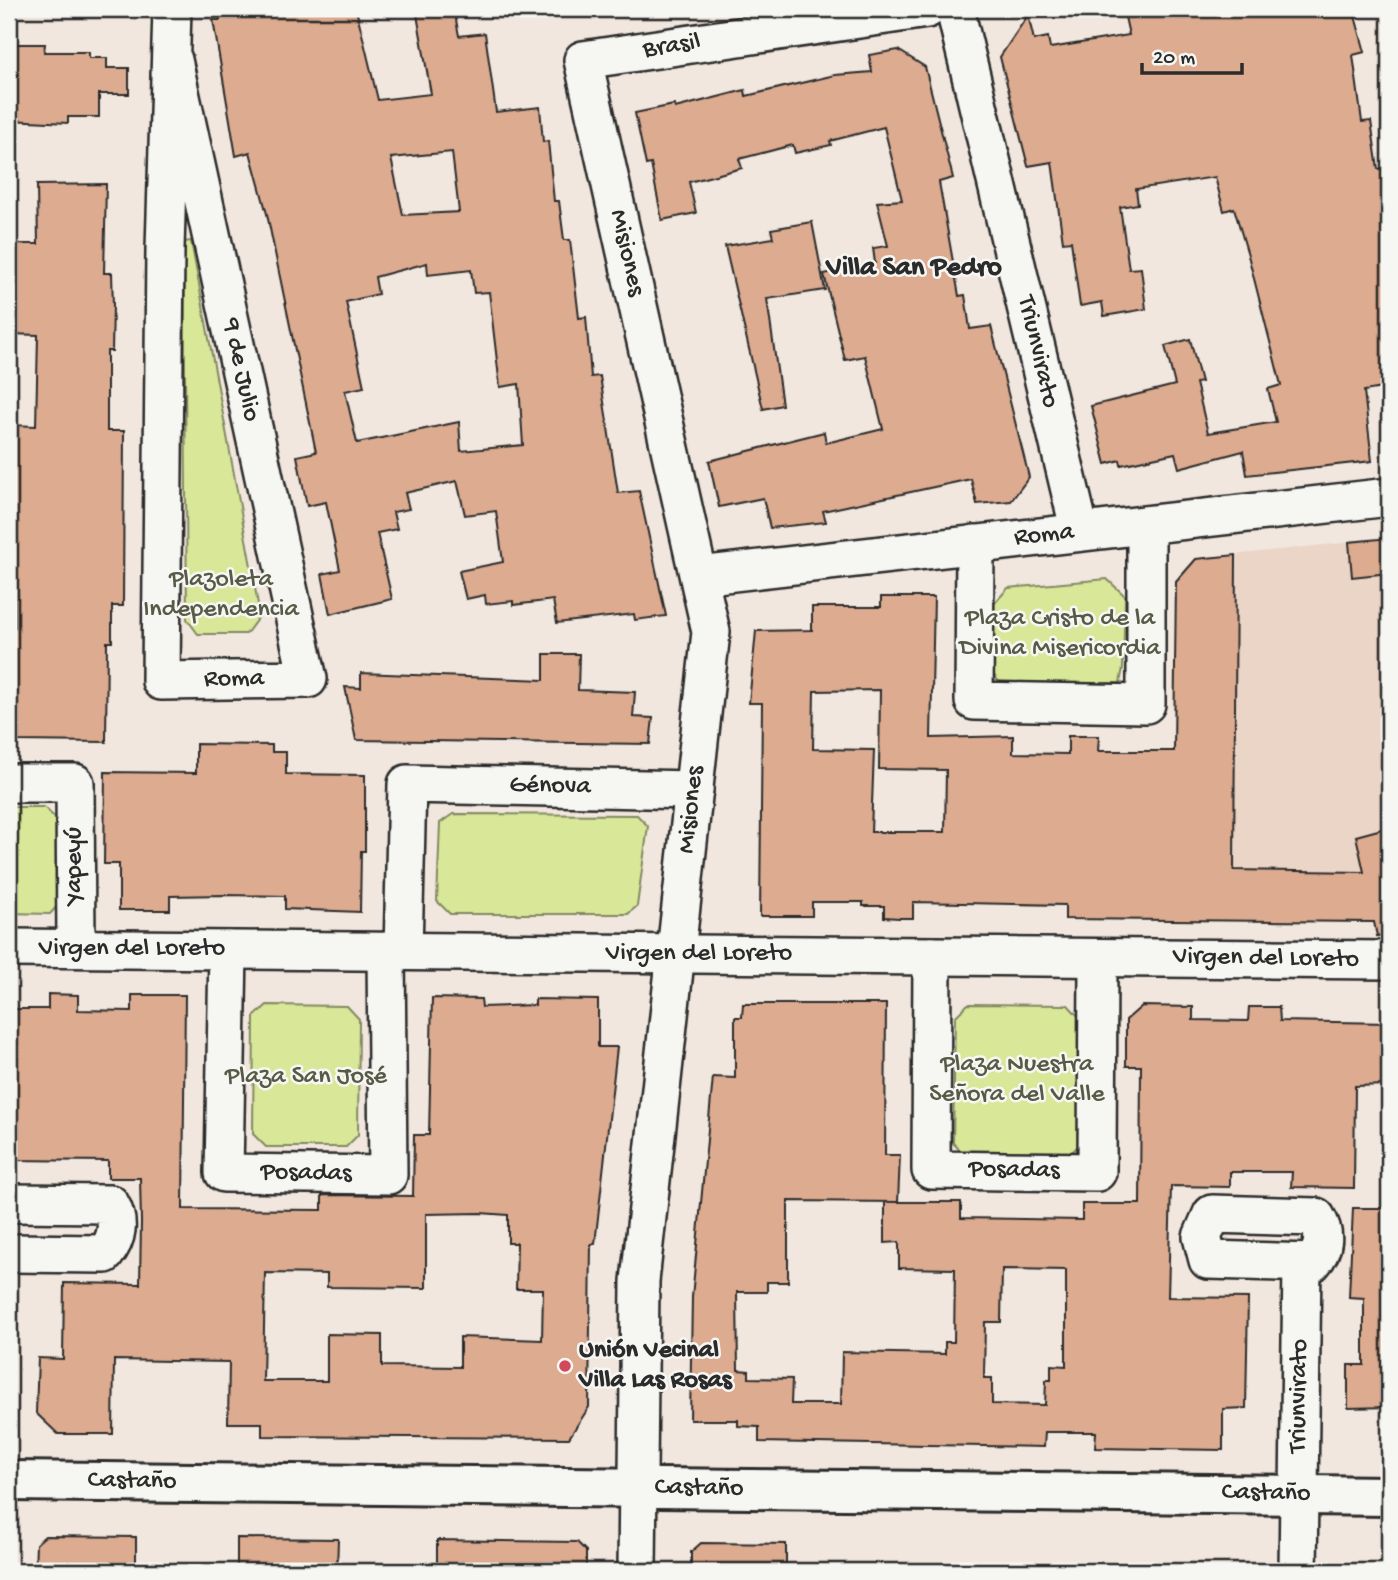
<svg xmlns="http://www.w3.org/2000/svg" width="1398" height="1580" viewBox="0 0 1398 1580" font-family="'Gochi Hand',sans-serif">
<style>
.built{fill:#ebd5c7}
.green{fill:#d9e799;stroke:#828962;stroke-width:2}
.building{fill:#ddab90;stroke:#2b2b2b;stroke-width:2;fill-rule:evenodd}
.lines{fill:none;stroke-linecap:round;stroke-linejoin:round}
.street-casing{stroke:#2b2b2b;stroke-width:42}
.secondary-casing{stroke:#2b2b2b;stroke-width:44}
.street{stroke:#f6f6f2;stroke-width:37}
.secondary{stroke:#f6f6f2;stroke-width:38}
.poi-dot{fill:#d1495b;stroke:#f6f6f2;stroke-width:2.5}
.labels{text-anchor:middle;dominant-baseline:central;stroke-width:5;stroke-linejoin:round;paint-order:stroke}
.street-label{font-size:26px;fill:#2b2b2b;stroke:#f6f6f2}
.park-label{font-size:26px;fill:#565a46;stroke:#f6f6f2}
.poi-label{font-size:26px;font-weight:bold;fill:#2b2b2b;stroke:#f6f6f2;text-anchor:start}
.neighbourhood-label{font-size:28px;font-weight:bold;fill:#2b2b2b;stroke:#f6f6f2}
</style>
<rect width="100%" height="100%" fill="#f1e7de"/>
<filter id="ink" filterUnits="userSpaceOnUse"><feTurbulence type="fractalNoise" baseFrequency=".0143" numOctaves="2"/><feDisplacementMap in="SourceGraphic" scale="14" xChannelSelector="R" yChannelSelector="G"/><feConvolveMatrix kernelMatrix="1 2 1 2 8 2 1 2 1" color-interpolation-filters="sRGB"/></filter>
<g filter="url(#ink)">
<!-- built -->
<polygon class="built" points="1389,538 1389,923 1173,920 1174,754 1196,559"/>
<!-- green -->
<g class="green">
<polygon points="191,241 260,615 246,634 198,634 187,619 184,242"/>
<polygon points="1107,579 1125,596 1123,668 1120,683 1010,686 999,682 992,672 993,605 1008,588"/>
<polygon points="9,807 44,807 57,820 58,905 50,914 9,913"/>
<polygon points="453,814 637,815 648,826 637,906 628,914 450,914 437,901 440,823"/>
<polygon points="968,1004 1068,1005 1080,1018 1080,1144 1067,1157 966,1156 953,1143 955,1017"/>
<polygon points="267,1005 347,1006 359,1019 358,1135 346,1147 266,1147 253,1134 254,1017"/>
</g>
<!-- building -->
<g class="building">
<path d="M220 9H356L378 100 431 94 416 9H454L459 36 485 33 496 112 540 107 543 142 548 141 554 201H559L564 240H570L579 318 586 317 591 377 600 376 618 493 639 491 666 616 635 620 634 614 557 623 553 600 513 605V601L486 604 485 595 466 599 459 571 503 562 496 511 465 515 457 481 405 493 409 509 393 512 397 529 377 533 392 599 330 614 322 574 340 570 326 502 307 506 297 456 316 452 267 214 250 152 236 156 213 20H220ZM452 152 459 212 403 215 391 158ZM427 263 428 275 471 270 474 293 489 292 500 387 519 384 523 445 461 451 459 422 357 443 345 391 364 387 346 302 378 294 375 277Z"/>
<polygon points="1177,9 1353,9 1365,52 1353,55 1362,122 1371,121 1378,169 1389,168 1389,387 1364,391 1372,461 1247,475 1243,451 1179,468 1175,453 1121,465 1120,460 1106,464 1091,406 1175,385 1165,346 1190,339 1201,382 1196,383 1208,433 1276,422 1268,389 1281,385 1248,255 1234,208 1224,211 1215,177 1136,189 1138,204 1120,207 1129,269 1141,268 1146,309 1104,316 1102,302 1080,306 1071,241 1063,242 1052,162 1028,166 1000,57 1028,15 1034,40 1048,37 1050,48 1129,35 1125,17"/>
<polygon points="9,44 45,44 44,52 89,52 89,58 107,58 107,68 129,68 129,94 99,94 99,117 68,117 68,123 9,120"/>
<polygon points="898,50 925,67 953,178 939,182 959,296 965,295 970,329 991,326 1029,477 1011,501 977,504 971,479 823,511 826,522 770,528 763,498 719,507 709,461 824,432 826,443 883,429 865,356 845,360 824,274 875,263 873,248 888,246 877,202 902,200 884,127 830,141 831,145 795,153 793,145 739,159 742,168 689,182 696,213 662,220 651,164 646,165 635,113 674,105 675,108 745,90 746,96 835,75 872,72 869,55"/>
<polygon points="106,184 104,273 112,273 113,306 112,351 107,351 107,431 124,431 123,606 112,606 112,642 107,642 106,742 16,741 16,734 9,734 9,627 15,627 15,546 9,546 9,425 36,426 38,335 9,334 9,244 38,244 37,185"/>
<polygon points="812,222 825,290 767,299 782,405 763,409 725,246 773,238 771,229"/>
<polygon points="1389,538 1389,573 1352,577 1349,542"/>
<path d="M1236 555 1234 870 1364 872 1356 836 1389 827V934L1377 936 1374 922 1065 919V905L913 902V918H899L884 917V906H863V902H812V916H760L762 703H749L756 631 812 630V607H881V597H934L931 738 1013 736V753L1068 754V736H1099L1098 751H1174L1176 582 1196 559ZM880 690 879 769 946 770 945 832H871L874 750 813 749 814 691Z"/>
<polygon points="544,654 579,654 578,690 635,692 633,717 653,718 650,744 356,740 345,687 361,688 361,673 544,680"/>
<polygon points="196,744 272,745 272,752 286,752 286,774 365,775 365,851 361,851 360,912 285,909 285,896 225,895 170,896 170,910 119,910 119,864 104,864 105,772 196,773"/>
<path d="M48 994 78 995V1010L132 1011V995H185L183 1209 322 1210V1195L413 1196 414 1135H429L432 998 481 999 482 1007 535 1005V999L598 1000V1047H617L595 1244H591L589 1407 569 1438 262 1436V1423H228L229 1362 114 1360 113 1434H58L36 1413 38 1358 63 1359 64 1283 140 1284 141 1222 140 1178H108V1161L9 1160V1009H48ZM480 1213 508 1215V1243H517L516 1289H543L542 1340 460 1337V1367L382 1366V1335L327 1334V1381H263L265 1273 327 1274V1287L426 1288V1214Z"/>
<path d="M743 1004H886L885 1155H900L898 1202 788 1201V1282H767V1292H737L738 1370 749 1371V1378L792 1379 791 1404H841L842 1352 945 1354V1342H954L955 1269 899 1268V1242L885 1243V1202H961V1218L1082 1220V1204H1140L1141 1066H1126V1020L1142 1006 1193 1007V1020L1248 1021 1249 1007H1279L1280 1021 1389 1023V1085L1355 1086 1354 1188 1291 1187 1292 1172H1230V1187L1171 1186 1168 1297 1248 1298 1246 1408 1223 1409V1450L1095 1448 1096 1432H1045L1044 1447 759 1442V1427L738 1426V1420H690L692 1297 713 1077 735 1078V1017H742ZM1002 1269 1066 1270V1366L1051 1365V1380H1046L1045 1405 992 1404V1378H984L985 1322H1001Z"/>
<polygon points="1353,1208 1389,1208 1389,1407 1348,1408 1348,1365 1364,1365 1364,1298 1349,1297"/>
<polygon points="45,1536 136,1537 136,1571 35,1571 36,1544"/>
<polygon points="237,1538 338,1539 337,1571 237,1571"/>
<polygon points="437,1540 577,1542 586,1551 586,1571 437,1571"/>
<polygon points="701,1543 786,1544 786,1571 691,1571 691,1552"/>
</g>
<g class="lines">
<defs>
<g id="street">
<polyline points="172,9 165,249 161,681 308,679 173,60"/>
<polyline points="955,9 1080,532"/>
<polyline points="975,544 974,701 1146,704 1146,525"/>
<polyline points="699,576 1389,497"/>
<polyline points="9,783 75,783 76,948"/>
<polyline points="9,948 1389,960"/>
<polyline points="228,950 224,1173 388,1175 386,951"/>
<polyline points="403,951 407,784 694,790"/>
<polyline points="932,956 931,1170 1097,1172 1098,958"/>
<path d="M9 1203 110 1204C120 1221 118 1238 105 1254L9 1253"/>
<path d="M1212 1214 1316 1217C1326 1233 1325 1249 1312 1263L1208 1260 1202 1237Z"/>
<polyline points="637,1571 640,1281 711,632 583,60 927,9"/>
<polyline points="1298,1571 1302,1263"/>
</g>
<polyline id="secondary" points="9,1481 1389,1496"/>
</defs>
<!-- street casing -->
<use href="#street" class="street-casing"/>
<!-- secondary casing -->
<use href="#secondary" class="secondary-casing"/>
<!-- street -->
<use href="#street" class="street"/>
<!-- secondary -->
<use href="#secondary" class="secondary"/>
</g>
</g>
<!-- markers -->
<circle class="poi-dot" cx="565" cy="1366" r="7"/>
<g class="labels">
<!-- street labels -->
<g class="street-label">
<text transform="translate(672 47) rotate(-9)">Brasil</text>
<text transform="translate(626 253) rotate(77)">Misiones</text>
<text transform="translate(1037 352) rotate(77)">Triunvirato</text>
<text transform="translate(240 370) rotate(78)">9 de Julio</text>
<text transform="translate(1044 536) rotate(-6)">Roma</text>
<text transform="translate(234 680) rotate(-1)">Roma</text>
<text transform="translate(550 787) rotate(1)">Génova</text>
<text transform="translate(692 810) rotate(-84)">Misiones</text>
<text transform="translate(75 866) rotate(-90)">Yapeyú</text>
<text x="132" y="949">Virgen del Loreto</text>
<text x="699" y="954">Virgen del Loreto</text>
<text transform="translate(1266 959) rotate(1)">Virgen del Loreto</text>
<text transform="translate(1014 1171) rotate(1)">Posadas</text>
<text transform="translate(306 1174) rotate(1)">Posadas</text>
<text transform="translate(1300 1396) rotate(-89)">Triunvirato</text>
<text transform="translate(132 1482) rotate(1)">Castaño</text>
<text transform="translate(699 1489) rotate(1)">Castaño</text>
<text transform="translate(1266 1494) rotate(1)">Castaño</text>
</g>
<!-- park labels -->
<g class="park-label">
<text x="221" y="580">Plazoleta<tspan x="221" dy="30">Independencia</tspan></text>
<text x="1060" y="619">Plaza Cristo de la<tspan x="1060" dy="30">Divina Misericordia</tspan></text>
<text x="1017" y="1065">Plaza Nuestra<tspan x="1017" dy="30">Señora del Valle</tspan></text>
<text x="306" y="1077">Plaza San José</text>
</g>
<!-- poi labels -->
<g class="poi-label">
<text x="579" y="1351">Unión Vecinal<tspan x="579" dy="30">Villa Las Rosas</tspan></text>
</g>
<!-- neighbourhood labels -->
<g class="neighbourhood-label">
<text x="914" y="268">Villa San Pedro</text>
</g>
</g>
<!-- margin -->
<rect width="1398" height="1580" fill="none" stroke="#f6f6f2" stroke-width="35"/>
<rect x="18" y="18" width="1363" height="1545" fill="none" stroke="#2b2b2b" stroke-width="2.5" filter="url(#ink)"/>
<!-- scale -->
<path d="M1142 63v10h100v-10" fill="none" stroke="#2b2b2b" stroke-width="3.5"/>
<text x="1153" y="63" font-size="21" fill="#2b2b2b" stroke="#f6f6f2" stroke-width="5" paint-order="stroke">20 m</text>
</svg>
